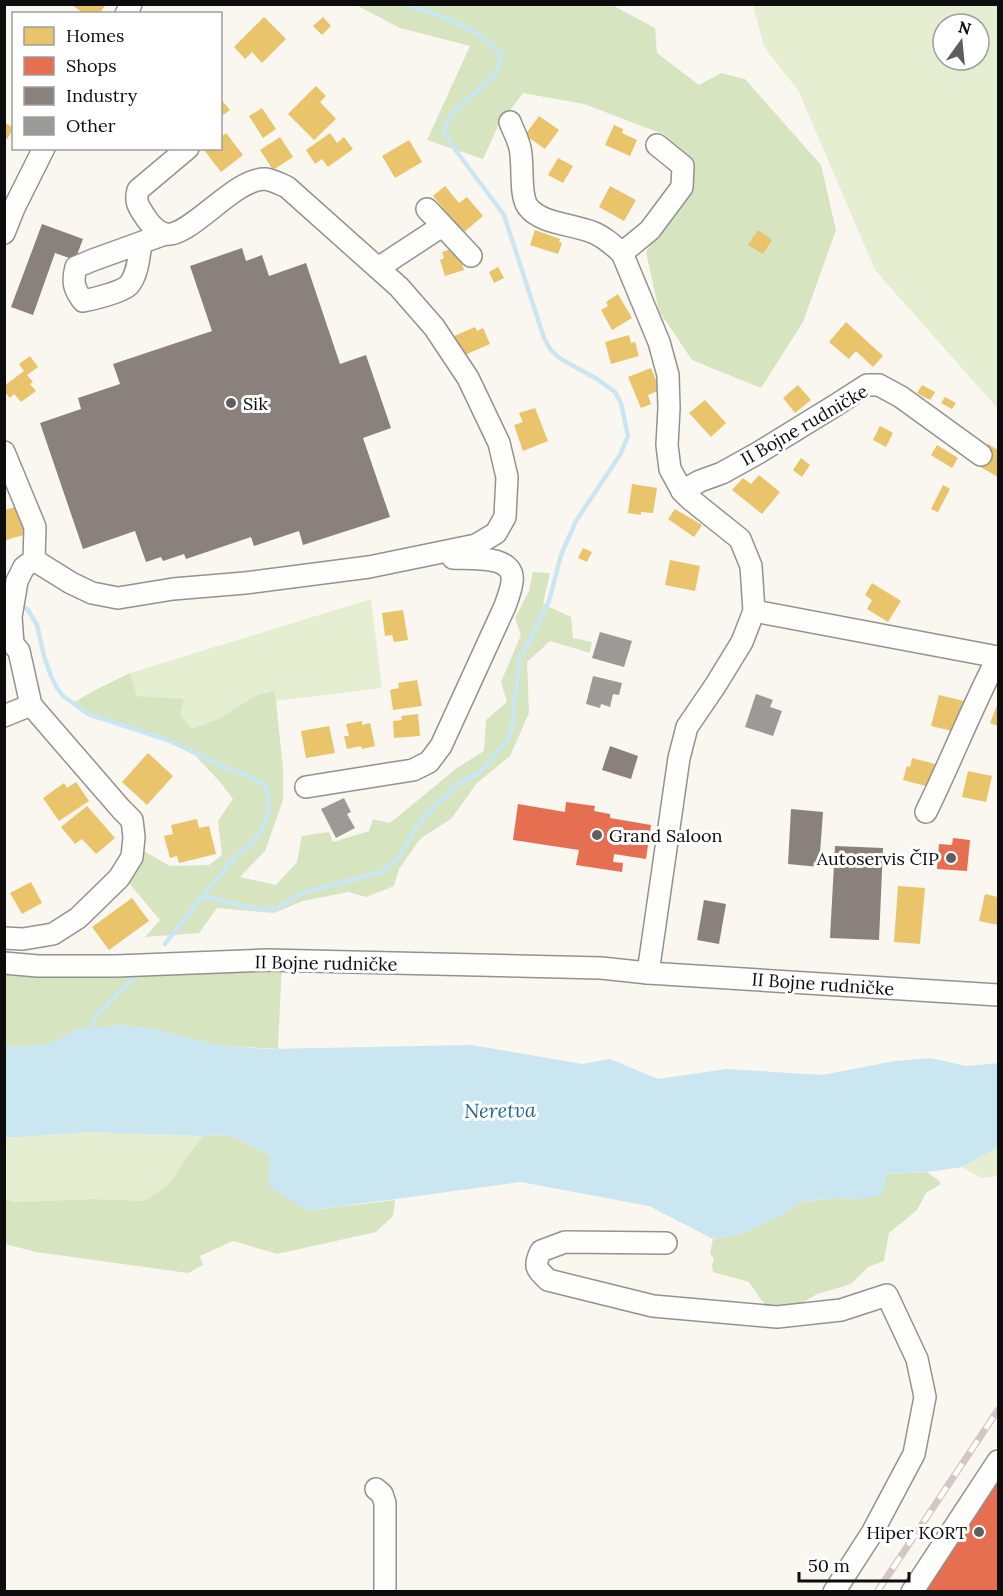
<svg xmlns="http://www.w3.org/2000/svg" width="1003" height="1596" viewBox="0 0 1003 1596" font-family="Lora,serif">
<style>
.green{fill:#e5eed1;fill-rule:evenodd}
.forest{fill:#d6e4c0}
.water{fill:#c9e6f1}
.homes{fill:#e9c46a}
.shops{fill:#e76f51}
.industry{fill:#8a817c}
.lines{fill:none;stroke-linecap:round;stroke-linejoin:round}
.stream{stroke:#c9e6f1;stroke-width:4.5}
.building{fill:#9c9a96}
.minor-casing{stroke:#93928f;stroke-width:24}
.minor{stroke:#fefefd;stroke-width:21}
.rail-casing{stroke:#d5c6c6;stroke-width:7}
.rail{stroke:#fff;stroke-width:4.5;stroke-dasharray:14;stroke-linecap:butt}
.poi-dot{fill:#5f5e5c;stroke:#fff;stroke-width:2}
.labels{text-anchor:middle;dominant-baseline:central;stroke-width:6;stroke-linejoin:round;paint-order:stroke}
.poi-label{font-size:18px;fill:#0c0c0c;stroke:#fff;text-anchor:start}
.street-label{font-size:18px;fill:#0c0c0c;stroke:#fff}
.water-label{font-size:20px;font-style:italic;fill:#1e6a95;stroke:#fff}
</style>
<rect width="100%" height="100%" fill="#faf7f0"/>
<!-- green -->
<g class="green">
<path d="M753 5H998V409L875 270 798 90 764 47ZM943 24H979V60H943Z"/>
<polygon points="371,599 382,688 276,701 274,692 255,696 219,719 191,729 180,713 137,696 130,673"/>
<polygon points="89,1132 204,1136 186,1157 181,1167 168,1185 145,1201 92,1199 16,1202 5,1199 4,1138"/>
<polygon points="998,1147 998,1176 981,1178 962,1167"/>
</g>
<!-- forest -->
<g class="forest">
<polygon points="356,5 612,5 655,28 657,53 699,85 721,73 745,79 821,165 836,230 803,322 761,388 692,360 659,311 646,252 695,174 663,134 584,104 523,93 498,126 483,159 427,140 470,46 400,28"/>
<polygon points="533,572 550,573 543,604 571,617 573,638 592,642 590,653 550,641 527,662 529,713 510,756 477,783 451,819 421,838 399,869 394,886 366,897 348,892 303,901 274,913 217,908 199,933 145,937 160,920 128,882 140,849 170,866 209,865 222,855 218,821 233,799 220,782 191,751 168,740 88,714 73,703 93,691 130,673 137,696 184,699 180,713 191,729 219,719 255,696 274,691 276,701 283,768 283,800 265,851 240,877 276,885 297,862 302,836 329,832 333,842 369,831 373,819 390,823 457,768 484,751 486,720 507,702 501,682 521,635 515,618 529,591"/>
<polygon points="282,961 278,1049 217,1045 154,1029 119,1025 73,1030 59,1040 41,1046 5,1046 4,963"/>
<polygon points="229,1135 270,1155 307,1211 395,1200 393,1216 376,1232 277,1254 233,1241 200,1256 203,1265 188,1273 36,1252 5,1244 4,1199 16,1202 92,1199 145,1201 168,1185 181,1167 186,1157 204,1136"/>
<polygon points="927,1172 938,1180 941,1184 926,1193 917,1210 889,1233 884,1261 868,1267 851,1284 817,1294 797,1306 766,1305 759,1297 749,1282 713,1272 712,1265 714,1259 710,1253 713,1239 742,1234 785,1213 800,1202 835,1198 862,1199 888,1174"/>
</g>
<!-- water -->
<polygon class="water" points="119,1025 154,1029 217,1045 268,1049 472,1045 582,1064 610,1059 658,1079 727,1069 822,1075 895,1061 930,1058 966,1066 998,1063 998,1147 962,1167 936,1171 888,1174 881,1196 862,1199 835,1198 800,1202 785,1213 742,1234 713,1239 649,1206 521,1182 307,1211 268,1186 270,1155 229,1135 204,1136 89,1132 5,1138 5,1046 41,1046 59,1040 73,1030"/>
<!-- homes -->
<g class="homes">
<polygon points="71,4 106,4 99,14 84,14"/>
<polygon points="264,17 286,39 262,63 252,52 245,59 234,47"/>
<polygon points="323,17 331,26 322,35 313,26"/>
<polygon points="316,86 326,96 320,102 336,119 314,140 288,114"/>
<polygon points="220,98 230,110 220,117"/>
<polygon points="262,108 276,129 263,138 249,116"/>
<polygon points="539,116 559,130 545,149 525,135"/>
<polygon points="4,122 14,128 7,139 4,138"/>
<polygon points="614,125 623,129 622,133 637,140 630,156 605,145"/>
<polygon points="226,133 243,155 221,172 204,150 206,148 220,148 220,138"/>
<polygon points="330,133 337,143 344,137 353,149 328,167 322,159 315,164 306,150"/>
<polygon points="280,137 293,157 273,170 260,150"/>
<polygon points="409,140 422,162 395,178 382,156"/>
<polygon points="558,158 573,166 563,183 548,175"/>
<polygon points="445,186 459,203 467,197 483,216 463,233 433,196"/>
<polygon points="610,186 636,200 624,221 599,207"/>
<polygon points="535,230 560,239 559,242 562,243 558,254 530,245"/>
<polygon points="758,230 772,240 763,254 748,245"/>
<polygon points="457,247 464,270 445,276 440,260 444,258 442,252"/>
<polygon points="498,267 504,278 494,283 489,272"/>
<polygon points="618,294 632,318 612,330 601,310 608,306 606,302"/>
<polygon points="846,322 883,356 873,367 856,351 849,359 829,342"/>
<polygon points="475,327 477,331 483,328 490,344 460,357 452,337"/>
<polygon points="629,335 631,343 635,342 639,356 611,364 605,342"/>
<polygon points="30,356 38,367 27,375 33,382 30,384 36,391 21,402 14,394 10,398 4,391 4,386 24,371 19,364"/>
<polygon points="651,368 660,390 648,395 651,404 641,408 628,377"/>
<polygon points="798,385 811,400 795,413 783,398"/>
<polygon points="922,385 935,392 930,400 917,393"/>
<polygon points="945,397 956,403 952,409 941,403"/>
<polygon points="705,400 726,423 711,437 689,413"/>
<polygon points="535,408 548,441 523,451 514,425 523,422 519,413"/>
<polygon points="880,426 893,433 886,447 873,440"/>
<polygon points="988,444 998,450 998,477 977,465"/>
<polygon points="937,445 958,458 952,468 931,455"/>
<polygon points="801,458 810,465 802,477 793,470"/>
<polygon points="759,475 780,492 762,514 732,490 743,478 751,484"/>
<polygon points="632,484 657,488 653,513 641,512 641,515 628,513"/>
<polygon points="943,485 950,489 938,512 931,509"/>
<polygon points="19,506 27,534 6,540 4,535 4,510"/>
<polygon points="675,509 702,525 694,537 668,519"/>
<polygon points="583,548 592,552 587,562 578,558"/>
<polygon points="670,560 700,566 695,591 665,585"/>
<polygon points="872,583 901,601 888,622 867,609 872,600 865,595"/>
<polygon points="403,610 408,640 394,642 392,635 385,636 382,613"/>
<polygon points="417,680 422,706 393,710 390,690 399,688 398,683"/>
<polygon points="939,695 964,701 956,732 931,726"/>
<polygon points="998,703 998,726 990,723"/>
<polygon points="418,714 420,736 394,738 393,721 402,720 401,716"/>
<polygon points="362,721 362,725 370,723 375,746 362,749 361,746 347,749 344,736 349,736 346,724"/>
<polygon points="329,726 335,753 306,758 301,731"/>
<polygon points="148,753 173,776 147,805 122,782"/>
<polygon points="912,758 939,765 933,788 903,780 907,766 910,767"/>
<polygon points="968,771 992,776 986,802 962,797"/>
<polygon points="76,782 89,801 59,821 43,798 64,783 67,788"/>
<polygon points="87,806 115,838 96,854 82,839 75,844 61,827"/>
<polygon points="197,819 199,828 209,826 216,854 179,863 177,856 170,858 164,836 173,834 171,825"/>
<polygon points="31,882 42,903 22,914 10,893"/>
<polygon points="898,886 925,888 920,944 894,942"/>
<polygon points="985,894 998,897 998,925 979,921"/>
<polygon points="132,898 149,921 109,950 92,927"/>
</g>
<!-- shops -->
<g class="shops">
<polygon points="566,802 595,806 594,811 610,814 610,818 651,825 646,859 614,854 613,862 623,863 622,872 576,865 579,850 513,840 518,804 565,812"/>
<polygon points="953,838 970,840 967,871 937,869 939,844 952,845"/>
<polygon points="998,1473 998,1592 920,1592"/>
</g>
<!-- industry -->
<g class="industry">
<polygon points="42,224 83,239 75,260 55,253 33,315 11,307"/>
<polygon points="242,248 246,261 262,255 269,276 306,263 340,364 366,355 391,428 363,438 390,517 303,545 299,531 254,546 251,537 186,559 184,554 163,561 161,557 146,562 135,531 83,549 40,423 81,409 78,398 120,384 113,364 212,331 190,266"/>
<polygon points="610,746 638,756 631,779 602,770"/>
<polygon points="791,809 823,812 819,867 788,864"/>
<polygon points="835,846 883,848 879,940 830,938"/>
<polygon points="704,900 726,904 719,944 697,940"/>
</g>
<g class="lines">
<!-- stream -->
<g class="stream">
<path d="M19 603 28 610 37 625 44 656 51 676 57 688 63 696 88 714 168 740 224 767 246 775 266 786C271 800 269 818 261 831 253 845 239 852 229 864 207 890 186 917 165 944"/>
<path d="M203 896 256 909H276L302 893 382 872 400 856 415 829 429 812 459 784 480 772 506 742 511 731 520 657 530 640 549 601 561 555 576 521 620 455 628 436 621 403 615 392 597 379 559 358 550 349 544 338 504 215 451 144 444 131C452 101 484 94 498 69 500 65 500 59 501 55 478 26 438 15 404 4"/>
<polyline points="87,1033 96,1015 138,974"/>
</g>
</g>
<!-- building -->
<g class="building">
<polygon points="600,632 632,641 624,667 592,658"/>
<polygon points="593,676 622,683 619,695 613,694 610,707 601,704 600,708 586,704"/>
<polygon points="756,694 773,700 770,707 782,711 773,736 745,727"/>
<polygon points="344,798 351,812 347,814 355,828 336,838 321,809"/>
</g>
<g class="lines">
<defs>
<g id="minor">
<polyline points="126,14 131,4"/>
<path d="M510 122C513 130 518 139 520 148 524 165 519 195 528 207 541 224 573 224 592 232 603 236 613 245 622 253L659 342 668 375 669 408 667 445 670 469 682 491 690 499 740 539 751 566 754 611 742 642 715 686 687 727 679 758 648 973"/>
<polyline points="427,209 471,256"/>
<polyline points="4,233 14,208 44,148"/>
<path d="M141 243C139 256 138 274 129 285 122 292 94 299 83 301 74 289 72 282 76 267L93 260 165 234"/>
<polyline points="622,253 650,230 682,187 683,166 657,145"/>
<polyline points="378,268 442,226"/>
<polyline points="4,452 35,527 34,560 24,567 17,581 11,617 13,644 19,651 31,705 121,809 132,820 134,837 132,857 119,878 78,918 53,934 23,939 4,938"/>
<polyline points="682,491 700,481 722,473 758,453 836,405 867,385 879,385 901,397 981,455"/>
<path d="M34 560 71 583 92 593 118 598 173 589 245 583 369 567 476 545 496 533 505 517 507 477 499 443 468 378 434 327 399 287 287 187C280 184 273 180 265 179 234 178 189 239 165 234 155 231 149 223 144 215 138 206 135 201 138 190L188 148"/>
<polyline points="754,611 998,657"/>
<polyline points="4,716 31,705"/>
<path d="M306 787 413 770 429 762 441 746 505 606C508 598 511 590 512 582 516 554 470 559 453 558"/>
<path d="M926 812C951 761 972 707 998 657"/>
<polyline points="4,963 38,966 116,966 267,960 601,968 648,973 998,995"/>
<path d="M666 1243 565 1242 541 1251C533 1267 537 1269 548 1280L653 1306 777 1317 841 1310 887 1295 917 1359 925 1397 914 1454 872 1533 834 1592"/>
<polyline points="376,1489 382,1494 385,1503 385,1592"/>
<polyline points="912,1592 998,1461"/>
</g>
</defs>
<!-- minor casing -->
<use href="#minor" class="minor-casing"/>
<!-- minor -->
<use href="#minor" class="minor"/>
<defs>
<polyline id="rail" points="877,1592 998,1410"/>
</defs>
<!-- rail casing -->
<use href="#rail" class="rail-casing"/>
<!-- rail -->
<use href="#rail" class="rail"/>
</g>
<!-- markers -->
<g class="poi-dot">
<circle cx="231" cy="403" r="6"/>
<circle cx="597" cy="835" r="6"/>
<circle cx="951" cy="858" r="6"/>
<circle cx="979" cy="1532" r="6"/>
</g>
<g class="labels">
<!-- poi labels -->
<g class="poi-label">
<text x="243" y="403">Sik</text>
<text x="609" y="835">Grand Saloon</text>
<text x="939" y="858" text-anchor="end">Autoservis ČIP</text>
<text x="967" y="1532" text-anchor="end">Hiper KORT</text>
</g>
<!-- street labels -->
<g class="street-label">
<text transform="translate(804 425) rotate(-30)">II Bojne rudničke</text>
<text transform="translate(326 963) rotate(1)">II Bojne rudničke</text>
<text transform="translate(823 984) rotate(4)">II Bojne rudničke</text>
</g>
<!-- water labels -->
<g class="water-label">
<text transform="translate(500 1110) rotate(-1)">Neretva</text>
</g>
</g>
<!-- border -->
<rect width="1003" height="1596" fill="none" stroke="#0c0c0c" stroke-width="12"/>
<!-- legend -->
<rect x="12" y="12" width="210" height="138" fill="#ffffff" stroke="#9e9e9e" stroke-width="1.5"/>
<rect x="24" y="27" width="30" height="18" fill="#e9c46a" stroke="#9e9e9e" stroke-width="1.5"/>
<text x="66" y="42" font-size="18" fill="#0c0c0c">Homes</text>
<rect x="24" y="57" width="30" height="18" fill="#e76f51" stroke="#9e9e9e" stroke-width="1.5"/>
<text x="66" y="72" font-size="18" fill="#0c0c0c">Shops</text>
<rect x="24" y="87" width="30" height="18" fill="#8a817c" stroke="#9e9e9e" stroke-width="1.5"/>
<text x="66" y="102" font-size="18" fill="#0c0c0c">Industry</text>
<rect x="24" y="117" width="30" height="18" fill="#9c9a96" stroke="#9e9e9e" stroke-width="1.5"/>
<text x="66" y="132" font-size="18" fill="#0c0c0c">Other</text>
<!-- north arrow -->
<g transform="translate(961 42) rotate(15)"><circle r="28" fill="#ffffff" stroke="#9e9e9e" stroke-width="1.5"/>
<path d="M0-4.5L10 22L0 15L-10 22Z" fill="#5f5e5c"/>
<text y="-9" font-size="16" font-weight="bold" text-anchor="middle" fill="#0c0c0c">N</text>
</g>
<!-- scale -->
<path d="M799 1572v9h110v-9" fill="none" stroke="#0c0c0c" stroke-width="3"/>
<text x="808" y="1572" font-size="18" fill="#0c0c0c" stroke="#ffffff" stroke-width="4.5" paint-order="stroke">50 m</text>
</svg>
